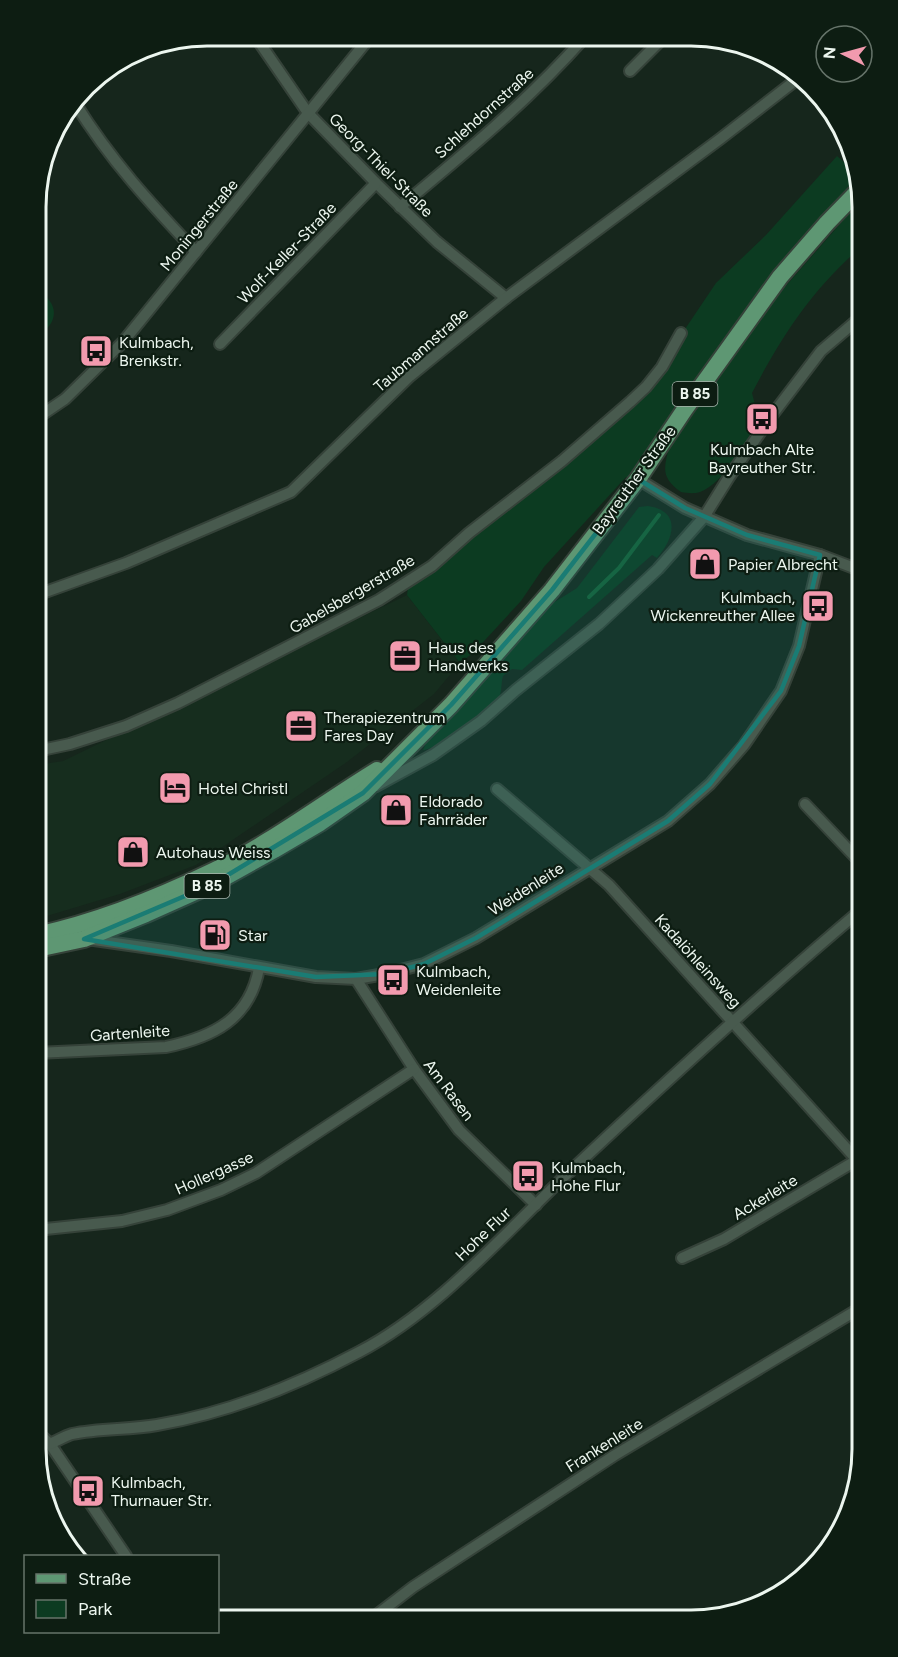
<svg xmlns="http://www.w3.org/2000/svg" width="898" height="1657" viewBox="0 0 898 1657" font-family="Figtree,sans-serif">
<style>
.built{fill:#162d1e}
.green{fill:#0c3b21}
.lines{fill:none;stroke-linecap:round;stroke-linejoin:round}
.stream{stroke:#165f38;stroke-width:4}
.minor-casing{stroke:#354239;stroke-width:14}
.primary-casing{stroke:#354239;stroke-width:20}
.minor{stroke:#485a4e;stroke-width:10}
.primary{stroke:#5e9773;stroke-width:16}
.marked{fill:#1a7c74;fill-opacity:0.2;stroke:#1a7c74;stroke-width:4.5;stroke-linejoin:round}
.labels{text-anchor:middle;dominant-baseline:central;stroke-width:4.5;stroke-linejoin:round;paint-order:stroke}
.shield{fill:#0d1d12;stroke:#a9b5ad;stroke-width:1.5}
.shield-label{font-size:15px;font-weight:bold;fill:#ecf6ef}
.street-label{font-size:16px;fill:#ecf6ef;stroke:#0d1d12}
.poi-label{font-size:16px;fill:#ecf6ef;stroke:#0d1d12;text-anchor:start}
.rim{fill:none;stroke:#ecf6ef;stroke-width:3}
</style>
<rect width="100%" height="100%" fill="#16261c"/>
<!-- built -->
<polygon class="built" points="407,595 460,663 434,694 347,762 196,865 120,894 37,919 37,765 63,761"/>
<!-- green -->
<g class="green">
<polygon points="837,156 856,173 859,190 826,223 638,479 626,477 544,567 521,601 473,653 460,663 407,595 409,580 646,387 716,283 766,235"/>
<path d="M861 200 862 246C811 291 783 334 752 393L759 420C746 442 724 483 700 492 694 494 687 493 681 492 662 478 663 470 669 448L770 304Z"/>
<path d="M37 291C60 302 59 324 37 336Z"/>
<path d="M648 506C682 511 674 539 657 558L652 555 522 670 512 669 503 676C501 682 502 689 500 695 496 707 435 751 423 750L426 743 553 603 577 588 639 507Z"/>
</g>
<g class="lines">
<!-- stream -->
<polyline class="stream" points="589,597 619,568 659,515"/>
<defs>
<g id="minor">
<polyline points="255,36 308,113 376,183 437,242 506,298"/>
<polyline points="630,71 662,39"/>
<path d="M75 103C111 161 150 203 196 252"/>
<path d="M400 207C464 154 529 100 584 38"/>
<polyline points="220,344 376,183"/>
<polyline points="37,418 65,399 123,342 370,37"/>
<polyline points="638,479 685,508 747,535 820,555 862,571"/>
<polyline points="37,595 126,563 291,492 410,376 506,298 720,139 800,77"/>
<polyline points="37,751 70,744 126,726 178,703 379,600 432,566 469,533 562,461 630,402 646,387 662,367 681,333"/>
<polyline points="376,786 433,755 481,721 516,690 599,624 658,569 704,517 729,477 773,414 821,351 862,316"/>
<polyline points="497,789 609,885 857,1160 862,1168"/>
<polyline points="805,804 862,864"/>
<polyline points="87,939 171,951 316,977 356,979 385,974 424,964 476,938 668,821 710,784 744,745 781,691 799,646 820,555"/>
<polyline points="356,979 414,1069 459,1130 536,1205"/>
<path d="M36 1053 166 1047C213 1037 250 1019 259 968"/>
<polyline points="36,1230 122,1221 167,1210 221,1190 256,1173 414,1069"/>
<polyline points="682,1258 724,1239 862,1157"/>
<polyline points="36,1431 50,1444 126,1556"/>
<path d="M50 1444C57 1441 65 1436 72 1434 100 1428 129 1430 157 1425 229 1413 295 1386 359 1352 436 1312 501 1237 564 1177 661 1086 760 995 862 909"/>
<polyline points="370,1620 413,1587 615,1455 862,1307"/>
</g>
<g id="primary">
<path d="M37 935C97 922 157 898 213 871 271 843 323 803 377 770"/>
<polyline points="37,949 84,939 146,914 213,884 274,850 320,823 363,793 451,705 552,590 638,479 685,409 780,277 827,223 859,190"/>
</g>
</defs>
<!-- minor casing -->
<use href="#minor" class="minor-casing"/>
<!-- primary casing -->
<use href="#primary" class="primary-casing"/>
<!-- minor -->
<use href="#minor" class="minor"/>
<!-- primary -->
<use href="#primary" class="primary"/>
</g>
<!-- marked area -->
<path class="marked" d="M638 479 685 508 747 535 820 555 799 646 781 691 710 784 668 821 476 938 424 964 385 974 316 977 84 939 213 884 363 793 451 705 552 590Z"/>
<!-- icons -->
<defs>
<symbol id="bus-square" viewBox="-11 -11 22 22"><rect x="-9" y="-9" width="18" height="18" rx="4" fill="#f29aae" stroke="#0d1d12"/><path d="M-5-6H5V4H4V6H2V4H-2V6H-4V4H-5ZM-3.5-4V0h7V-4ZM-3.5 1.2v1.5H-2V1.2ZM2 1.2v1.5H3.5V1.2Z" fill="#111"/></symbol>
<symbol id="shop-square" viewBox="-11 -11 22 22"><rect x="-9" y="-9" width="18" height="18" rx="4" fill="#f29aae" stroke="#0d1d12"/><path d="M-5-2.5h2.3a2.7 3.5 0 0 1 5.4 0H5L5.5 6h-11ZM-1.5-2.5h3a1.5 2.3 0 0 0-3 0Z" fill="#111"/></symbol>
<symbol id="office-square" viewBox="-11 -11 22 22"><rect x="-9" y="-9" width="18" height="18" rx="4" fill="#f29aae" stroke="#0d1d12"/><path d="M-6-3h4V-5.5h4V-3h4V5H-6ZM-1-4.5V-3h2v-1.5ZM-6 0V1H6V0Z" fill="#111"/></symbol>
<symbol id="hotel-square" viewBox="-11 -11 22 22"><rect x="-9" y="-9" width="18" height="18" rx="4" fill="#f29aae" stroke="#0d1d12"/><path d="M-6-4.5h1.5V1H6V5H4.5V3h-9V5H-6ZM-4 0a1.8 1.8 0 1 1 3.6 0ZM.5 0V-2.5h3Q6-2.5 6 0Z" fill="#111"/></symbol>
<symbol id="fuel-square" viewBox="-11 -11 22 22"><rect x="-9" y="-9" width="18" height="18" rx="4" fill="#f29aae" stroke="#0d1d12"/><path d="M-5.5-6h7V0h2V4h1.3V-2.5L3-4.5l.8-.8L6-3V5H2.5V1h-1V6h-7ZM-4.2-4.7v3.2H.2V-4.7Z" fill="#111"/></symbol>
</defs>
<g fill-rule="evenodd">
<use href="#bus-square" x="77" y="332" width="38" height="38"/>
<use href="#bus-square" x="743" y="400" width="38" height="38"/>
<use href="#shop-square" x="686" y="545" width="38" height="38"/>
<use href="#bus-square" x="799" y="587" width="38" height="38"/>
<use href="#office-square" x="386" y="637" width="38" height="38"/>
<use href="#office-square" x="282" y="707" width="38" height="38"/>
<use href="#hotel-square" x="156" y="769" width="38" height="38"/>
<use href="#shop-square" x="377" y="791" width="38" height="38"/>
<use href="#shop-square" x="114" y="833" width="38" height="38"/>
<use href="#fuel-square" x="196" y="916" width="38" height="38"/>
<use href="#bus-square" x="374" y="961" width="38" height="38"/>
<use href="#bus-square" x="509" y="1157" width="38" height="38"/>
<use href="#bus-square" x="69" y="1472" width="38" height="38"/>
</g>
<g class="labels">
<!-- shield labels -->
<g class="shield">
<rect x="672.5" y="382" width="45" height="24" rx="4.5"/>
<rect x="184.5" y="874" width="45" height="24" rx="4.5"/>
</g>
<g class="shield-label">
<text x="695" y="394">B 85</text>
<text x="207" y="886">B 85</text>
</g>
<!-- street labels -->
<g class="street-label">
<text transform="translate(484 113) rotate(-42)">Schlehdornstraße</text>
<text transform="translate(381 165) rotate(45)">Georg-Thiel-Straße</text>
<text transform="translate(199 225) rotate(-51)">Moningerstraße</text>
<text transform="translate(287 253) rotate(-46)">Wolf-Keller-Straße</text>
<text transform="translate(421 350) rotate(-41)">Taubmannstraße</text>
<text transform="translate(634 480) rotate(-54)">Bayreuther Straße</text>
<text transform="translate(352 594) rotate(-30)">Gabelsbergerstraße</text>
<text transform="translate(526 889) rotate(-32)">Weidenleite</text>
<text transform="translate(698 961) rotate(48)">Kadalöhleinsweg</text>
<text transform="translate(130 1033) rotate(-4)">Gartenleite</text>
<text transform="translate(449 1090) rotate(53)">Am Rasen</text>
<text transform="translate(214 1173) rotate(-24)">Hollergasse</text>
<text transform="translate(765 1197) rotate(-31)">Ackerleite</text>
<text transform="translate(483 1234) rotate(-44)">Hohe Flur</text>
<text transform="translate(604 1445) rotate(-32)">Frankenleite</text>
</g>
<!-- poi labels -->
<g class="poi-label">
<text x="119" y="342">Kulmbach,<tspan x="119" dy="18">Brenkstr.</tspan></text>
<text x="762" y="449" text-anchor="middle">Kulmbach Alte<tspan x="762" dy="18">Bayreuther Str.</tspan></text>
<text x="728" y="564">Papier Albrecht</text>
<text x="795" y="597" text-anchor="end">Kulmbach,<tspan x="795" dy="18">Wickenreuther Allee</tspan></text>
<text x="428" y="647">Haus des<tspan x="428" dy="18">Handwerks</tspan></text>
<text x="324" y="717">Therapiezentrum<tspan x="324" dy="18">Fares Day</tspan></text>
<text x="198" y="788">Hotel Christl</text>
<text x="419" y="801">Eldorado<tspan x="419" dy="18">Fahrräder</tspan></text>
<text x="156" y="852">Autohaus Weiss</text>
<text x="238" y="935">Star</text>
<text x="416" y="971">Kulmbach,<tspan x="416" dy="18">Weidenleite</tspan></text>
<text x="551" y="1167">Kulmbach,<tspan x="551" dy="18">Hohe Flur</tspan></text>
<text x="111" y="1482">Kulmbach,<tspan x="111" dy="18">Thurnauer Str.</tspan></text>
</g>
</g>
<!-- crop -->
<path d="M0 0H898V1657H0ZM207 46H691A161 161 0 0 1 852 207V1449A161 161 0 0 1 691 1610H207A161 161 0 0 1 46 1449V207A161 161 0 0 1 207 46Z" fill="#0d1d12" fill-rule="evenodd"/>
<path class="rim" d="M207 46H691A161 161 0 0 1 852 207V1449A161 161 0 0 1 691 1610H207A161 161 0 0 1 46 1449V207A161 161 0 0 1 207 46Z"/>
<!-- legend -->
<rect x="24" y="1555" width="195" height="78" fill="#0d1d12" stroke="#66746a" stroke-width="1.5"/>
<rect x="36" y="1574" width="30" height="9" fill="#5e9773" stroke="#66746a" stroke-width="1.5"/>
<text x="78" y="1585" font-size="18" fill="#ecf6ef">Straße</text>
<rect x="36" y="1600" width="30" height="18" fill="#0c3b21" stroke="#66746a" stroke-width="1.5"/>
<text x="78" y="1615" font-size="18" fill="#ecf6ef">Park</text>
<!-- north arrow -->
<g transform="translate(844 54) rotate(275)"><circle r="28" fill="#0d1d12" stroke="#66746a" stroke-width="1.5"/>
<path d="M0-4.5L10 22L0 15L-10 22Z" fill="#f29aae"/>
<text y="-9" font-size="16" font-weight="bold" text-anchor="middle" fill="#ecf6ef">N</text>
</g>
</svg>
